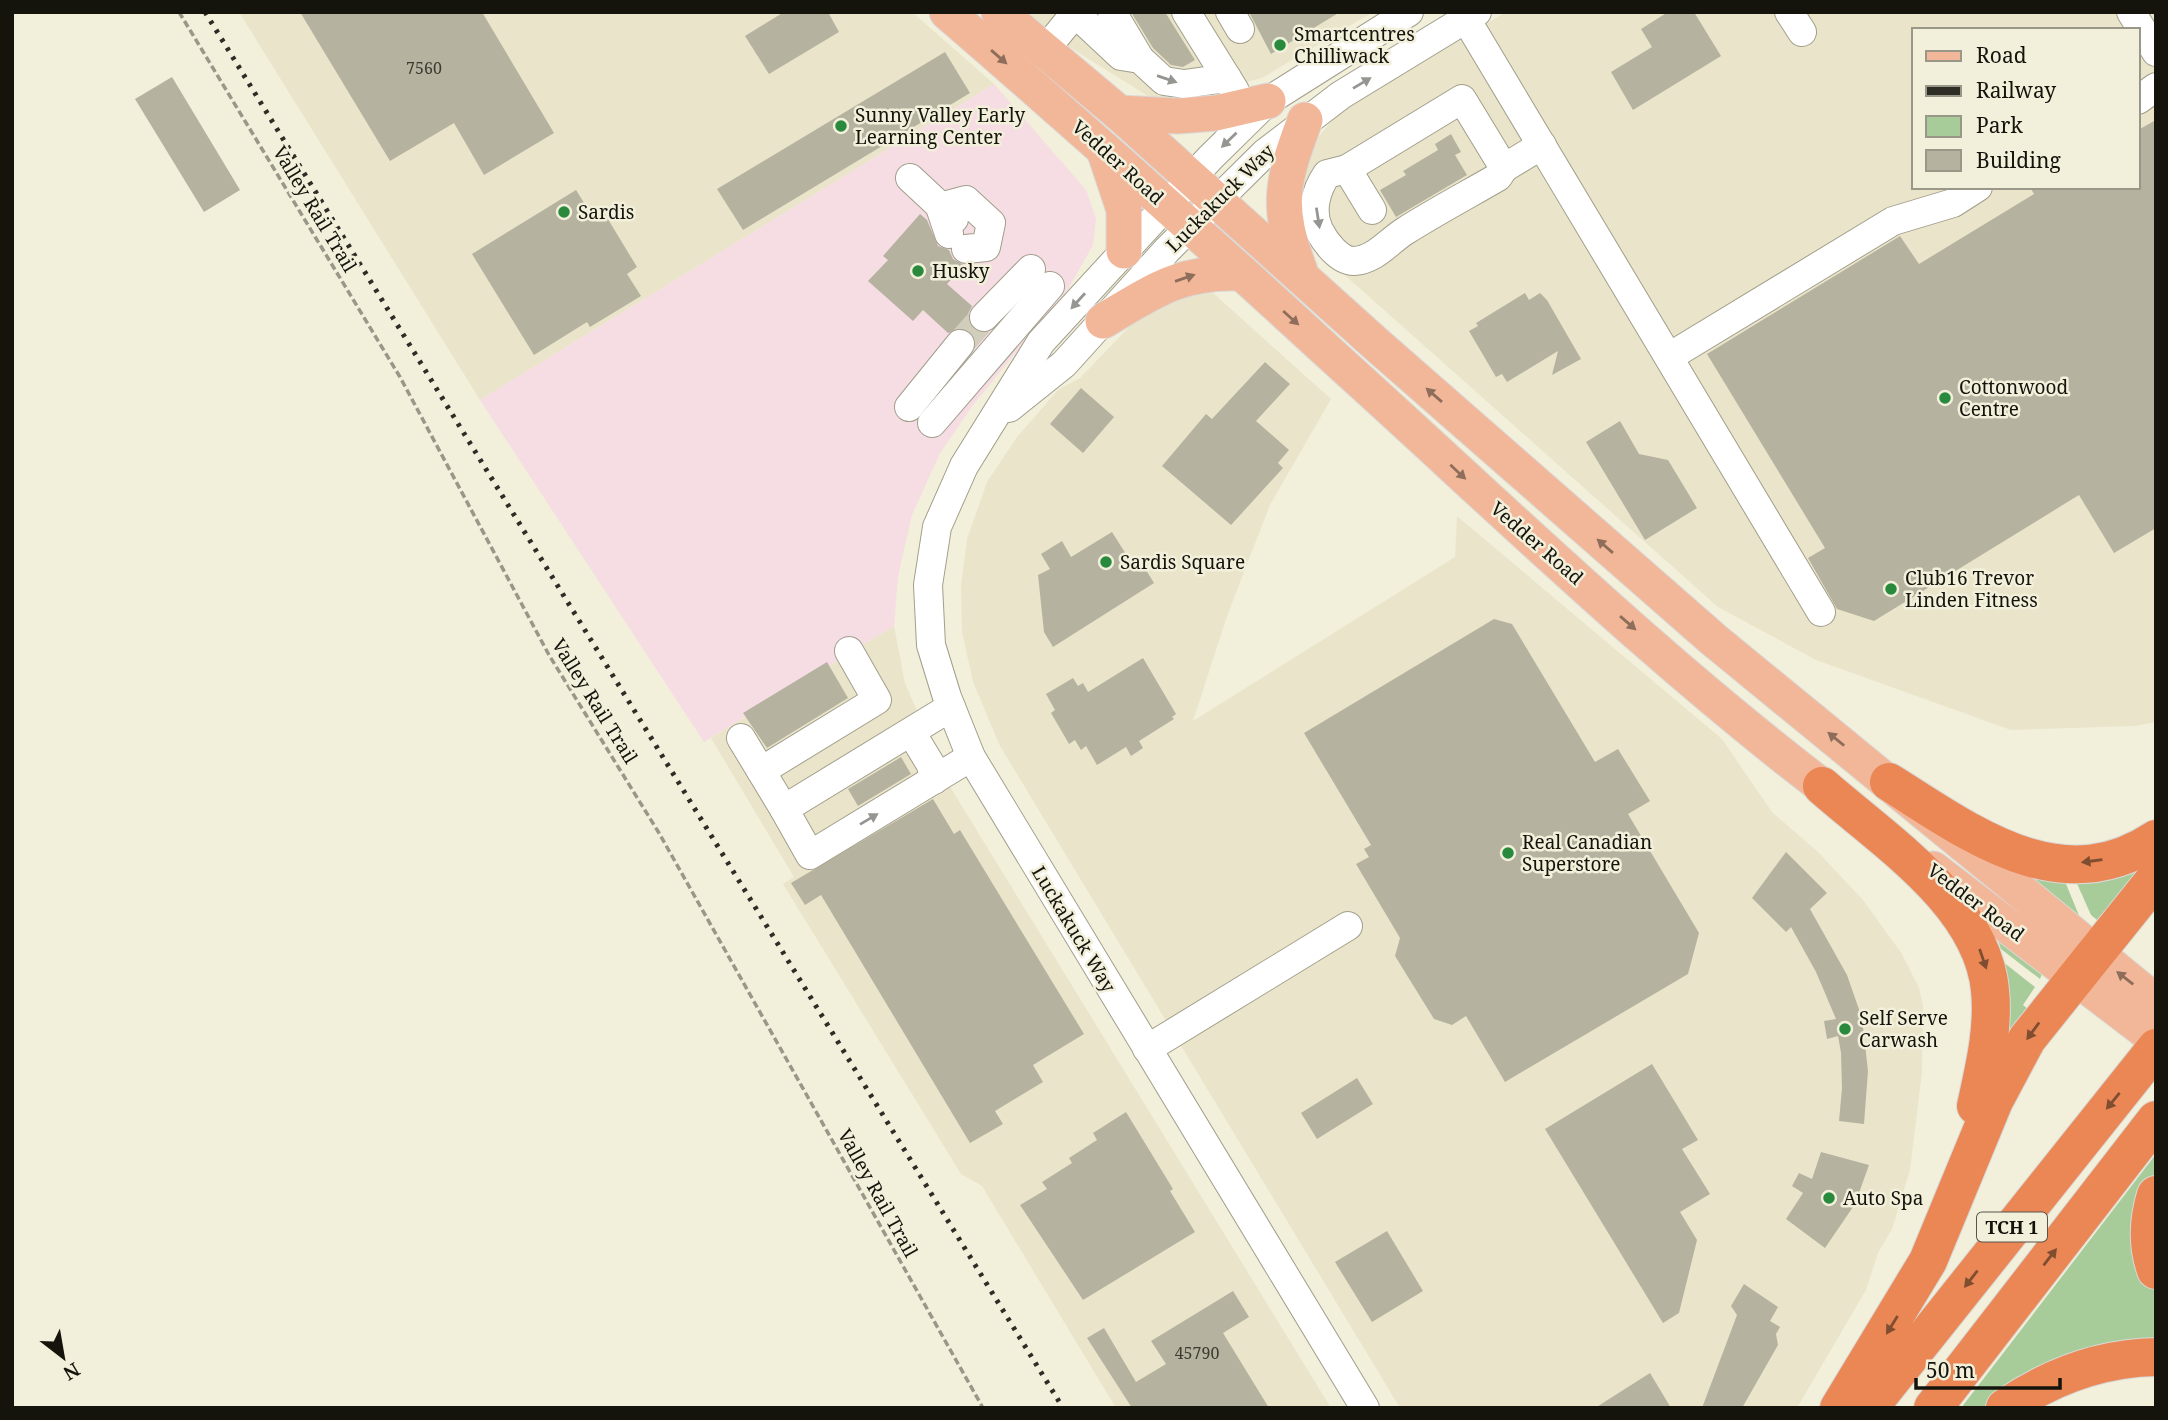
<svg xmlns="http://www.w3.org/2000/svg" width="2168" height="1420" viewBox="0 0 2168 1420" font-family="'Noto Serif',serif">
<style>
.built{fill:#eae5ca;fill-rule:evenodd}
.industrial{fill:#f6dce3}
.green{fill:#a8cc99}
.building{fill:#b5b29f}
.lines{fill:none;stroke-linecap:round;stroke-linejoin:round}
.minor-tunnel{stroke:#d1cebc;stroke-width:28;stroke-dasharray:28 14;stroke-linecap:butt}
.minor-casing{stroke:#a19e8b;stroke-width:30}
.major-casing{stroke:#d9d9d8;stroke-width:37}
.highway-casing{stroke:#d9d9d8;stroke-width:40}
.path{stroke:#999788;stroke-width:3.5;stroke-dasharray:7 3.5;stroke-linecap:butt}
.minor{stroke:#fff;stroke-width:28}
.major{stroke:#f2b799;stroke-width:35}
.highway{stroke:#ea8755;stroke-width:38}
.rail{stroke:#2e2d25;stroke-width:5;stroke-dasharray:3.5 7;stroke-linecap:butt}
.oneway{fill:#8e6d5a}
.oneway2{fill:#959592}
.oneway3{fill:#7f4d30}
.poi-dot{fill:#298a3d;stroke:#f2efdb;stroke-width:2.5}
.labels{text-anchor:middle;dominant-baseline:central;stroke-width:5;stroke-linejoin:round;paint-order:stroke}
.number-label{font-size:16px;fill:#3c3b31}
.shield{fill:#f2efdb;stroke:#57554a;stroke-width:2}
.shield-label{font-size:18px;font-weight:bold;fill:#14130c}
.poi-label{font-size:19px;fill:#14130c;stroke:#f2efdb;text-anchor:start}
.street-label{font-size:19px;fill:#14130c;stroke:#f2efdb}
</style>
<rect width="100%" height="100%" fill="#f2efdb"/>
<!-- built -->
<g class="built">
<polygon points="239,12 912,12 994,84 480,400"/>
<polygon points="1026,12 1373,12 1262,78 1159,103 1071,48"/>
<path d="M1506 12H2156V722L2135 726 2011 730 1816 660 1718 607 1294 230 1296 162 1341 111ZM1914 30H2138V187H1914Z"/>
<polygon points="1186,290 1212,292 1331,399 1270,505 1227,616 1193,721 1455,557 1457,516 1722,739 1772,812 1818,852 1863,900 1902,954 1919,988 1923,1006 1922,1072 1910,1170 1892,1229 1878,1253 1866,1290 1797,1408 1400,1408 1000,746 973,682 962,632 961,585 967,539 987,482 1017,437 1058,390 1080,378 1153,302"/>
<polygon points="894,626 905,683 949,785 1331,1408 1116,1408 982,1186 961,1174 783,884 794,877 711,738"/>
</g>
<!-- industrial -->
<polygon class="industrial" points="994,84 1086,190 1096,219 1093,245 1068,289 973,405 940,453 912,515 898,576 894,626 704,742 480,400"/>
<!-- green -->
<g class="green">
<polygon points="2147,860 2097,920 2091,915 2075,879"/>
<polygon points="2020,868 2064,879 2080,918"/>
<polygon points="1997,938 2043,971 2040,979 2001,949"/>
<polygon points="1998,958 2035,987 2023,1005 2028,1009 2000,1055"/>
<polygon points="2156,1154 2156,1172 2146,1196 2156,1286 2156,1346 1987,1408 1961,1408"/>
</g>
<!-- building -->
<g class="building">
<polygon points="300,12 482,12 554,133 484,175 454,123 390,161"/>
<polygon points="784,12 828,12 839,32 769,74 745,36"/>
<polygon points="1131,12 1165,12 1195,60 1183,67 1171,65 1153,48"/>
<polygon points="1249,12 1340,12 1271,54"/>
<polygon points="1668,12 1694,12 1721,56 1633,110 1611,72 1652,47 1641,29"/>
<polygon points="945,52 970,93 743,230 717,189"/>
<polygon points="172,77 240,190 204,212 135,99"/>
<polygon points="2156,120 2156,528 2114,553 2079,495 1874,621 1837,609 1808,558 1825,548 1707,354 1900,236 1919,264 2034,194 2030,187 2138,187 2138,130"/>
<polygon points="1451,134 1461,152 1455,155 1467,175 1396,217 1380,190 1406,175 1403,171 1438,150 1435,144"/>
<polygon points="576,190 593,217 603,211 637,267 627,274 641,296 590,327 587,322 534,355 472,254"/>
<polygon points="920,214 927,220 938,246 949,250 953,259 964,265 947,284 972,306 968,314 972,328 987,333 976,346 970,331 962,328 948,333 923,310 913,321 868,281 888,260 883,256"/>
<polygon points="1525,293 1529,300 1540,293 1547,300 1581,359 1552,375 1558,351 1507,382 1502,374 1496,377 1469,331 1478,326 1476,323"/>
<polygon points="1265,362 1290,384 1256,421 1289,450 1278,463 1283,468 1231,525 1162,466 1206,414 1212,419"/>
<polygon points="1081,388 1114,417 1083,453 1050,424"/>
<polygon points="1620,421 1639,454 1668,460 1697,508 1645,540 1586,442"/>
<polygon points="1112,532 1131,562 1138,557 1154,583 1053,647 1044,632 1038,575 1050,569 1041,554 1062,541 1071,557"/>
<polygon points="1494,619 1512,624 1595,762 1618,749 1650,801 1628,814 1699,933 1688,974 1505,1082 1466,1016 1452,1025 1434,1019 1395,956 1400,938 1356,864 1369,857 1364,849 1371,845 1304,733"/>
<polygon points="1143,658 1176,714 1172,717 1174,719 1139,741 1143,748 1131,756 1126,747 1097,765 1086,746 1081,750 1075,740 1069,744 1051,713 1055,710 1046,694 1073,678 1078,686 1083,683 1088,692"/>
<polygon points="827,662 848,698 767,748 743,713"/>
<polygon points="901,757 911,774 858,806 848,789"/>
<polygon points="933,799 954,834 960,830 1084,1034 1033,1065 1043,1082 995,1111 1003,1124 970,1143 821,895 805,905 791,883"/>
<polygon points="1786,852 1827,893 1810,909 1847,975 1862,1018 1868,1071 1864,1124 1839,1121 1842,1088 1841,1053 1838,1036 1827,1039 1824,1021 1836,1019 1816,972 1791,927 1786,932 1752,898"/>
<polygon points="1652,1064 1698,1140 1682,1149 1710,1194 1680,1212 1697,1240 1679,1313 1663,1323 1545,1129"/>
<polygon points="1357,1078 1373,1104 1317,1139 1301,1113"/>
<polygon points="1126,1112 1173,1189 1170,1191 1195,1232 1083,1300 1020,1205 1047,1189 1042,1182 1072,1163 1069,1158 1097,1140 1093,1133"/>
<polygon points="1821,1152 1869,1165 1855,1204 1825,1248 1786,1219 1803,1193 1792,1186 1799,1173 1812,1179"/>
<polygon points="1387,1231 1423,1291 1372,1322 1335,1262"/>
<polygon points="1744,1284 1778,1307 1770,1321 1780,1327 1776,1334 1778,1345 1742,1408 1702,1408 1737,1315 1731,1306"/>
<polygon points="1233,1291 1249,1317 1223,1333 1269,1408 1132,1408 1087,1338 1104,1328 1136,1382 1166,1364 1151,1341"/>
<polygon points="1650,1373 1671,1408 1595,1408"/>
</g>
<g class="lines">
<!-- minor-tunnel -->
<polyline class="minor-tunnel" points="960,344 984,317"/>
<defs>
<g id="minor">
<polyline points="1112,12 1140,59"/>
<polyline points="1186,12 1235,91"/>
<polyline points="1230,12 1240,29"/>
<polyline points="1789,12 1802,32"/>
<polyline points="2131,12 2156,52"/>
<polyline points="1075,13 1121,56 1140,59 1164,81 1184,84 1227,78"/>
<polyline points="1466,19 1821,612"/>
<polyline points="1045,50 1076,12"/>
<polyline points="2138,100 2156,87"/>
<path d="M1347 169 1327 174C1316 190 1310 211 1319 230 1325 242 1339 261 1354 261 1375 260 1389 241 1405 231 1435 212 1467 195 1498 177L1504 168"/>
<polyline points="910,178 954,219"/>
<polyline points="1372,210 1347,169 1462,99 1504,168 1542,145"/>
<polyline points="949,234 940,207 966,200 991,223 986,247 966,249"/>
<polyline points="984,317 1031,269"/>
<polyline points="1669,357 1893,221 1953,203 1978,187"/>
<polyline points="909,407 960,344"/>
<polyline points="1009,408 1064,364 1167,250 1265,153 1341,95 1477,12"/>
<polyline points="932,423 1050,286"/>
<polyline points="911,732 931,765 934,780"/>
<polyline points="741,738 784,809 951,707"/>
<polyline points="761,771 877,700 849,651"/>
<polyline points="784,809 810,855 971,757"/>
<polyline points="1147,1049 1348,926"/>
<polyline points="1365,1408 971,757 947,697 931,645 928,585 937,527 964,466 1041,342 1210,158 1268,101 1409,12"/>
</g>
<g id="major">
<path d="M947 12C1079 126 1209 242 1337 360 1503 510 1664 668 1843 802"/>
<polyline points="999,12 1119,113 1376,344 1714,640 2156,1002"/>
<polyline points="1119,113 1178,116 1216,113 1268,101"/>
<polyline points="1104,150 1124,210 1124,251"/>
<path d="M1300 271C1276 206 1281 184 1305 120"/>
<path d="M1103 321C1152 292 1180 271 1239 273"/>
<polyline points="1933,869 2156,1039"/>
</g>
<g id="highway">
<path d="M1889 782C1969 832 2060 903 2156 839"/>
<path d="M1822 786C1883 840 1982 903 1990 990 1994 1029 1984 1069 1976 1106"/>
<path d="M2156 1195C2148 1221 2147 1245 2156 1270"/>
<polyline points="1839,1408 1928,1261 1994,1101 2027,1039 2156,878"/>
<polyline points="1869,1408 2156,1048"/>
<polyline points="1933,1408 2156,1120"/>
<path d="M2005 1408C2050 1377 2101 1358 2156 1357"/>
</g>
</defs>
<!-- minor casing -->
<use href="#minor" class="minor-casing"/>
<!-- major casing -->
<use href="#major" class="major-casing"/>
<!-- highway casing -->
<use href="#highway" class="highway-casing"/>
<!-- path -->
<polyline class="path" points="179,12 400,377 549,655 659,833 983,1408"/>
<!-- minor -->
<use href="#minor" class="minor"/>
<!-- major -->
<use href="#major" class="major"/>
<!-- highway -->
<use href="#highway" class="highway"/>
<!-- rail -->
<polyline class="rail" points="205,12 1063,1408"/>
</g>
<!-- one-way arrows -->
<defs><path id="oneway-solid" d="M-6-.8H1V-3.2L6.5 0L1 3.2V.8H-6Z" transform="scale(1.75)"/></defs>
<g class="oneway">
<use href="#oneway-solid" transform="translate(999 57) rotate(41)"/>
<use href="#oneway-solid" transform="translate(1185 278) rotate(-19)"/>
<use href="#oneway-solid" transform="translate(1291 318) rotate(42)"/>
<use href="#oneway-solid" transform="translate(1434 395) rotate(-139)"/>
<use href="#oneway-solid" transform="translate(1458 472) rotate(43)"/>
<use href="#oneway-solid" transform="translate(1605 546) rotate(-139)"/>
<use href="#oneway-solid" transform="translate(1628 623) rotate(41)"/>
<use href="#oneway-solid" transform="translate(1836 739) rotate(-141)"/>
<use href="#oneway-solid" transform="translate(2125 978) rotate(-142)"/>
</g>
<g class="oneway2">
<use href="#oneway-solid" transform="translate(1167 79) rotate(19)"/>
<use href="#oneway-solid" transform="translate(1362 83) rotate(-31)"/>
<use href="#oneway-solid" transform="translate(1229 140) rotate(136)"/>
<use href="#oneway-solid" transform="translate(1318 218) rotate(81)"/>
<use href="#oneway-solid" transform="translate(1078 301) rotate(132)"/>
<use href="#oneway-solid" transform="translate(869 819) rotate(-31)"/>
</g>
<g class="oneway3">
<use href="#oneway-solid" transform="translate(2092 861) rotate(172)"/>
<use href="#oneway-solid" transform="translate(1983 959) rotate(71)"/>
<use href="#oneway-solid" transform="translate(2033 1031) rotate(126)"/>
<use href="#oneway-solid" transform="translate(2113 1101) rotate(129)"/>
<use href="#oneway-solid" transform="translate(2050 1257) rotate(-52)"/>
<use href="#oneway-solid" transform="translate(1971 1279) rotate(128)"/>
<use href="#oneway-solid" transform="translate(1892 1325) rotate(122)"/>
</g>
<!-- markers -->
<g class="poi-dot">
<circle cx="1280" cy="45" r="7"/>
<circle cx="841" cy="126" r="7"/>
<circle cx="564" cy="212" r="7"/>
<circle cx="918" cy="271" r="7"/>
<circle cx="1945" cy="398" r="7"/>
<circle cx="1106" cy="562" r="7"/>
<circle cx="1891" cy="589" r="7"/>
<circle cx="1508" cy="853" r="7"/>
<circle cx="1845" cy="1029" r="7"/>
<circle cx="1829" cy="1198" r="7"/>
</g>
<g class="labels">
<!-- number labels -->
<g class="number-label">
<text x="424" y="68">7560</text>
<text x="1197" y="1353">45790</text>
</g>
<!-- shield labels -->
<rect class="shield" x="1977" y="1212.5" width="70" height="29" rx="5"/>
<g class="shield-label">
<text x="2012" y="1227">TCH 1</text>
</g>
<!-- poi labels -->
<g class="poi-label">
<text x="1294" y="34">Smartcentres<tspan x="1294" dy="22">Chilliwack</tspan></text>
<text x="855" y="115">Sunny Valley Early<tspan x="855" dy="22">Learning Center</tspan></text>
<text x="578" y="212">Sardis</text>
<text x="932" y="271">Husky</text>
<text x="1959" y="387">Cottonwood<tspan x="1959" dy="22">Centre</tspan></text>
<text x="1120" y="562">Sardis Square</text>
<text x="1905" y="578">Club16 Trevor<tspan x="1905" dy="22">Linden Fitness</tspan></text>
<text x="1522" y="842">Real Canadian<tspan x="1522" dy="22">Superstore</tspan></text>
<text x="1859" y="1018">Self Serve<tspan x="1859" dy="22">Carwash</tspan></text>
<text x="1843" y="1198">Auto Spa</text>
</g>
<!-- street labels -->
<g class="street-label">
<text transform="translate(1118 162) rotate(42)">Vedder Road</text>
<text transform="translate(1220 198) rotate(-45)">Luckakuck Way</text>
<text transform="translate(315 209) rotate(59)">Valley Rail Trail</text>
<text transform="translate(1537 543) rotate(41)">Vedder Road</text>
<text transform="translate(595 701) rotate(58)">Valley Rail Trail</text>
<text transform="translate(1976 902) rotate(37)">Vedder Road</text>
<text transform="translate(1074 929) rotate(59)">Luckakuck Way</text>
<text transform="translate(878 1193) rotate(61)">Valley Rail Trail</text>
</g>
</g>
<!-- border -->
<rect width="2168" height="1420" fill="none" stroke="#14130c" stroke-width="28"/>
<!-- legend -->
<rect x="1912" y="28" width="228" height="161" fill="#f2efdb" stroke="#999788" stroke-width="2"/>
<rect x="1926" y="51" width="35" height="10" fill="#f2b799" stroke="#999788" stroke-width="2"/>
<text x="1976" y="63" font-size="21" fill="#14130c">Road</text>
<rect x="1926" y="86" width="35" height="10" fill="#2e2d25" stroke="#999788" stroke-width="2"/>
<text x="1976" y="98" font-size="21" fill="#14130c">Railway</text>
<rect x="1926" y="116" width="35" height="21" fill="#a8cc99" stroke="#999788" stroke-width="2"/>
<text x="1976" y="133" font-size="21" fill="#14130c">Park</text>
<rect x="1926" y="150" width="35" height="21" fill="#b5b29f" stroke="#999788" stroke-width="2"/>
<text x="1976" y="168" font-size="21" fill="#14130c">Building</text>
<!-- north arrow -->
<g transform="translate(63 1357) rotate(149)" stroke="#f2efdb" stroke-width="5" paint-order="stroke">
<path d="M0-5L12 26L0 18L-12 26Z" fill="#14130c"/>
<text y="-10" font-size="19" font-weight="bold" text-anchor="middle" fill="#14130c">N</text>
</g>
<!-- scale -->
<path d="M1916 1378v10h144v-10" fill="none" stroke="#14130c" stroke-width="3.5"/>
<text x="1926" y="1378" font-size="21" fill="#14130c" stroke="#f2efdb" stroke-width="5" paint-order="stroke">50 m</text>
</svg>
